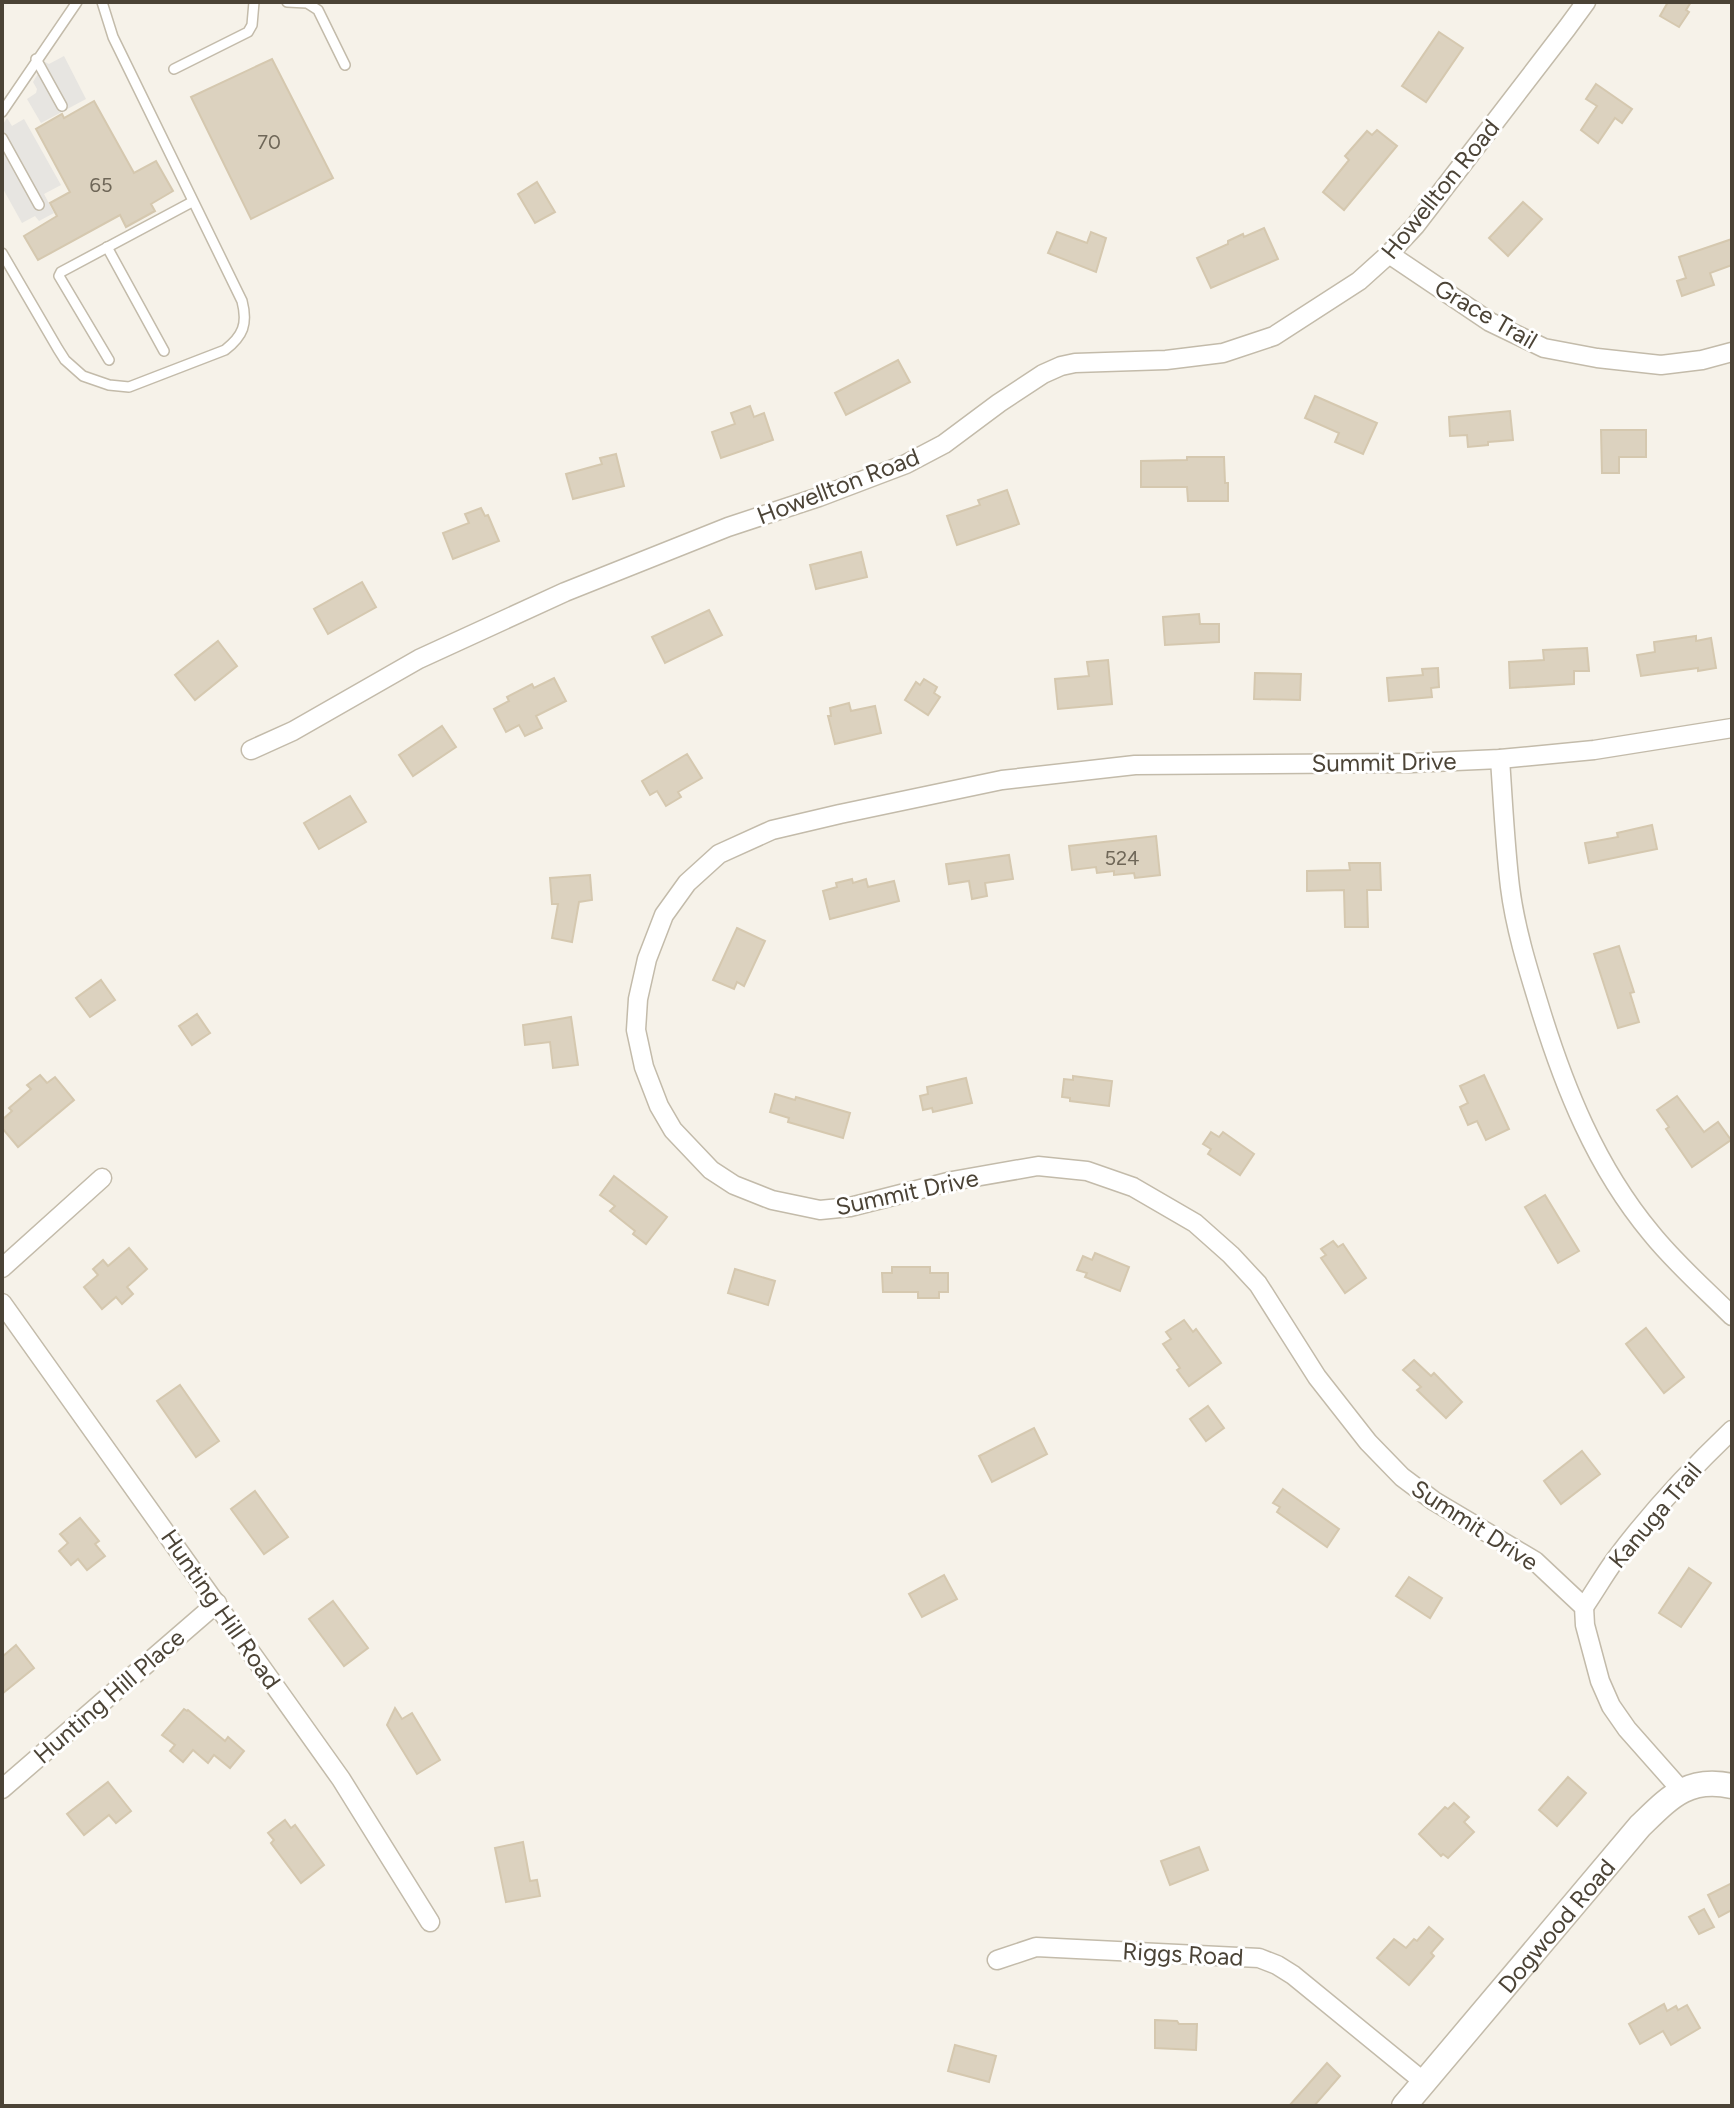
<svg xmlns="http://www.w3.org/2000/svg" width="1734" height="2108" viewBox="0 0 1734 2108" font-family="Figtree,sans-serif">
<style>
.parking{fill:#e7e5e1}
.building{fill:#dcd2bf;stroke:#d5c8af;stroke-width:2}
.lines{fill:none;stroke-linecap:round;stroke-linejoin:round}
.service-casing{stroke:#c3bbaa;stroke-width:12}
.minor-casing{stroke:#c3bbaa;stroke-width:21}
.tertiary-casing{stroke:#c3bbaa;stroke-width:27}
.service{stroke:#fff;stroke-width:9}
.minor{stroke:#fff;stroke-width:18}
.tertiary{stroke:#fff;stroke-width:24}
.labels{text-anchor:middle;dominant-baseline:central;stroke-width:6;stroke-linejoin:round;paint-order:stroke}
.number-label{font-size:20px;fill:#6f6758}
.street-label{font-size:24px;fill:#4b4336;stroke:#fff}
</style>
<rect width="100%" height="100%" fill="#f6f2e9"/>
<!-- parking -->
<g class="parking">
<polygon points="64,56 86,99 41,123 27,99 36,93 37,89 33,82 45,62 49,64"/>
<polygon points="7,118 12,126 24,119 61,185 44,194 54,213 39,221 35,216 22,223 2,187 2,126"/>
</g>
<!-- building -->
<g class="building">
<polygon points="1668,2 1691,2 1686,10 1689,12 1679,27 1660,16"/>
<polygon points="1439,32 1463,48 1426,102 1402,86"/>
<polygon points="272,59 333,178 251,219 191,97"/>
<polygon points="1596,84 1632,109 1622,123 1615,118 1598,143 1581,130 1597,106 1586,99"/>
<polygon points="94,101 134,173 156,161 173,191 151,204 155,211 126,227 120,215 38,260 24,236 57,216 50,203 70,192 36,129 62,114 64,118"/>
<polygon points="1377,130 1397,146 1344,210 1323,192 1349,160 1345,156 1367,131 1372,135"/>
<polygon points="537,182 555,212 535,223 518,194"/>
<polygon points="1523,202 1542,219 1508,256 1489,238"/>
<polygon points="1264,228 1278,259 1211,288 1197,258 1228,244 1228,241 1243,234 1244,237"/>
<polygon points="1057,232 1087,243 1091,232 1106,238 1096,272 1048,253"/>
<polygon points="1732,239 1732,265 1710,273 1714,285 1682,296 1677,281 1686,278 1679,257"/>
<polygon points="898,360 910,382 846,415 835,393"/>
<polygon points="1315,396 1377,423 1363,454 1335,442 1339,433 1305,418"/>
<polygon points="750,406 754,417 764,413 773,440 721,458 712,432 735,424 731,413"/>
<polygon points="1510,411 1513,440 1488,442 1488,445 1468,447 1467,435 1450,436 1449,417"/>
<polygon points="1601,430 1646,430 1646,457 1619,457 1619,473 1602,473"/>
<polygon points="616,454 624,486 573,499 566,474 602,464 600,458"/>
<polygon points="1187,457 1224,457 1225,483 1228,483 1228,501 1188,501 1187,487 1141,487 1141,461 1187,460"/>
<polygon points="1007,490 1019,524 957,545 947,516 980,505 978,500"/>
<polygon points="481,508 485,516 488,515 499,541 453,559 443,533 469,523 465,514"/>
<polygon points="861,552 867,577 816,589 810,565"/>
<polygon points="362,582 376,607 328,634 314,609"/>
<polygon points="709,610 722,635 665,663 652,637"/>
<polygon points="1199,614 1200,624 1219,624 1219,642 1165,645 1163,617"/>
<polygon points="1696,636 1696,641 1711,638 1716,668 1698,671 1698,668 1641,676 1637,655 1655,652 1654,642"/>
<polygon points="218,641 237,666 195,700 175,675"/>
<polygon points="1587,648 1589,671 1574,671 1574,684 1510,688 1509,662 1544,660 1543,650"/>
<polygon points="1108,660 1112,704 1058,709 1055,679 1089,676 1087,662"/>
<polygon points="1438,668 1439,687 1431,688 1432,697 1389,701 1387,678 1423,675 1422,669"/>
<polygon points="1255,673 1301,674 1300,700 1254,699"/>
<polygon points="554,678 566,701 536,716 542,728 525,736 519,725 506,732 494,709 509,701 507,697 532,684 534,688"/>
<polygon points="924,679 937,687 934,693 940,697 928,715 905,700 916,682 920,685"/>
<polygon points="849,703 851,711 875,706 881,733 835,744 828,716 831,716 830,708"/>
<polygon points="442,726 456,747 413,776 399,755"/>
<polygon points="687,754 702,778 678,792 681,797 666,806 657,791 650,795 642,781"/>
<polygon points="350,796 366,822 319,849 304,823"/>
<polygon points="1652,825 1657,849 1589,863 1585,843 1618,837 1617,833"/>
<polygon points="1156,836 1160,875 1135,878 1134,873 1114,875 1114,871 1097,873 1096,867 1072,870 1069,846"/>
<polygon points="1009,855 1013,879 985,883 987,896 972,899 969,881 949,884 946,864"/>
<polygon points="1349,863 1380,863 1381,890 1367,890 1368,927 1345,927 1344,890 1307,891 1307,871 1350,870"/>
<polygon points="590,875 592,900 579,902 572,942 552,938 558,904 552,904 550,878"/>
<polygon points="852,879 853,883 866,879 868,887 894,881 899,901 830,919 823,891 837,887 836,883"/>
<polygon points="737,928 765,941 744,986 737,982 734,989 713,980"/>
<polygon points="1619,946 1634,992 1630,993 1639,1022 1618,1028 1594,954"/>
<polygon points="101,980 115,1000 90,1017 76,998"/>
<polygon points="197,1014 210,1033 192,1045 179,1026"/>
<polygon points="571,1017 578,1065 553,1068 550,1042 525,1045 523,1025"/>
<polygon points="40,1075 47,1083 55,1077 74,1100 18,1147 2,1128 2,1120 12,1111 9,1108 31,1089 27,1085"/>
<polygon points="1484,1075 1509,1129 1486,1140 1477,1121 1468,1125 1460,1107 1468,1103 1460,1086"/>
<polygon points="1073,1076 1112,1081 1109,1106 1070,1101 1070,1098 1062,1097 1064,1079 1073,1080"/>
<polygon points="966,1078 972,1103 933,1112 932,1108 923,1110 920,1096 928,1094 927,1087"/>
<polygon points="775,1094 795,1100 796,1097 850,1113 843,1138 788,1122 789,1118 770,1112"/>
<polygon points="1677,1096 1704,1132 1718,1122 1731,1140 1692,1167 1666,1129 1669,1127 1657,1110"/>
<polygon points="1211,1132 1219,1137 1223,1132 1254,1154 1240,1175 1208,1154 1211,1149 1203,1144"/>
<polygon points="614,1176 667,1217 646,1244 633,1234 635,1231 610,1211 615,1206 600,1195"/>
<polygon points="1545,1195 1579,1251 1558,1263 1525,1207"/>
<polygon points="1333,1241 1338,1247 1343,1244 1366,1278 1345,1293 1321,1258 1326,1255 1321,1249"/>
<polygon points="129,1248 147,1269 127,1287 133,1294 122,1304 116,1297 102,1309 84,1287 98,1275 93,1269 103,1260 108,1266"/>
<polygon points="1095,1253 1129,1267 1120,1291 1085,1277 1087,1273 1077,1270 1083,1256 1092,1260"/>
<polygon points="892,1267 930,1267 930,1273 948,1273 948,1292 939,1292 939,1298 918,1298 918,1292 883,1292 882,1273 892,1273"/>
<polygon points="735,1269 775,1281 768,1305 728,1293"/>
<polygon points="1184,1320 1193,1332 1196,1329 1221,1363 1189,1386 1177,1370 1180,1368 1163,1344 1171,1339 1166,1332"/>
<polygon points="1646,1328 1684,1377 1664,1393 1626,1344"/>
<polygon points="1414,1360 1431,1376 1434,1373 1462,1402 1446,1418 1417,1390 1421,1387 1403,1370"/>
<polygon points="180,1385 219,1441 196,1457 157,1401"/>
<polygon points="1208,1406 1224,1428 1206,1441 1190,1419"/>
<polygon points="1034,1428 1047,1454 992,1482 979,1456"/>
<polygon points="1582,1451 1600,1474 1561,1504 1544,1481"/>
<polygon points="1283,1489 1339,1529 1327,1547 1277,1512 1280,1507 1273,1503"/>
<polygon points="255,1491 288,1537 264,1554 231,1509"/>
<polygon points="80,1518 99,1541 95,1544 105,1556 87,1570 78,1559 71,1565 59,1551 68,1543 60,1534"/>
<polygon points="1689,1568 1711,1583 1681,1627 1659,1613"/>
<polygon points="944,1575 957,1599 922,1617 909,1594"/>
<polygon points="1409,1577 1442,1598 1430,1618 1396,1596"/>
<polygon points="333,1601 368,1648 344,1666 309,1619"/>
<polygon points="16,1645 34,1668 2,1694 2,1657"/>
<polygon points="395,1708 402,1719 412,1713 440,1760 417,1774 387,1725"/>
<polygon points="184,1709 187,1711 188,1710 225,1741 228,1737 244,1751 230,1768 214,1755 208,1763 193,1750 183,1762 170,1751 175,1745 162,1735"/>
<polygon points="1568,1777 1586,1793 1557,1826 1539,1810"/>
<polygon points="108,1782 131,1811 116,1823 109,1815 84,1835 67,1814"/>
<polygon points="1454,1803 1469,1817 1464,1822 1474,1832 1448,1858 1443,1854 1441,1856 1419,1834 1445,1807 1448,1809"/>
<polygon points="285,1820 291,1828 295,1825 324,1865 301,1883 271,1843 274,1840 268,1833"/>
<polygon points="523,1842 530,1881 537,1880 540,1896 506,1902 495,1848"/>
<polygon points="1199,1847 1208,1870 1170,1885 1161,1861"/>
<polygon points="1732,1883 1732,1910 1719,1917 1708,1895"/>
<polygon points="1704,1909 1714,1927 1699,1934 1689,1917"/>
<polygon points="1429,1927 1443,1939 1431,1953 1434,1956 1409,1985 1377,1958 1394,1939 1406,1948 1414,1939 1417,1941"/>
<polygon points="1664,2004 1667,2011 1676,2006 1678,2010 1687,2005 1700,2028 1671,2045 1663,2031 1640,2044 1629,2024"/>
<polygon points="1155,2020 1177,2021 1179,2024 1197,2024 1196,2050 1155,2048"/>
<polygon points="955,2045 996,2056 989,2082 948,2071"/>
<polygon points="1327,2063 1340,2076 1314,2106 1289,2106"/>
</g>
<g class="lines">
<defs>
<g id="service">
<polyline points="287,2 307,3 318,10 345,65"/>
<polyline points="36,59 62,106"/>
<polyline points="174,69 248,32 252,25 254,2"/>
<polyline points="2,112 77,2"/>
<polyline points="2,138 39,205"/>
<polyline points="107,247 164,351"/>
<path d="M2 253 58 349 65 360 83 376 109 385 129 387 225 350C243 336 248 324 242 301L113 37 102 2"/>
<polyline points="109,360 59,276 61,272 192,202"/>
</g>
<g id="minor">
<polyline points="1389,254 1490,322 1544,348 1597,358 1661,365 1702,360 1732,352"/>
<polyline points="251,750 293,731 419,659 565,592 728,527 819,497 906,464 944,444 999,403 1043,374 1061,366 1075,363 1166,360 1223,353 1274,336 1359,281 1389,254 1415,226 1567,28 1586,2"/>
<path d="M1500 759C1503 802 1505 845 1510 887 1515 927 1527 966 1539 1005 1564 1087 1596 1167 1651 1233 1675 1263 1705 1289 1732 1316"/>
<polyline points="2,1268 102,1178"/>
<polyline points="2,1303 341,1779 430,1922"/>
<path d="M1584 1607C1595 1591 1604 1575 1615 1560 1650 1513 1690 1470 1732 1430"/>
<polyline points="2,1789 217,1603"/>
<polyline points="1681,1790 1627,1729 1611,1706 1600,1681 1585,1625 1584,1607 1535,1561 1434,1501 1402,1477 1368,1442 1317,1377 1258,1284 1231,1255 1195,1223 1133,1187 1087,1171 1038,1166 952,1181 850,1207 820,1210 772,1200 734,1185 711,1170 673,1130 659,1106 644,1067 636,1030 638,999 647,959 664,915 687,883 719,854 772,830 840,814 1002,780 1135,765 1411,763 1500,759 1594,750 1732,728"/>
<polyline points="997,1960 1036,1947 1259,1958 1277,1965 1293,1975 1424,2082"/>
</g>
<g id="tertiary">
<path id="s1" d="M1404 2106 1640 1826C1669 1798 1688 1776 1732 1786"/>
</g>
</defs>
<!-- service casing -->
<use href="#service" class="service-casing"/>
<!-- minor casing -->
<use href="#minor" class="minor-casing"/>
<!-- tertiary casing -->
<use href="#tertiary" class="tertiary-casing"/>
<!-- service -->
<use href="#service" class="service"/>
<!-- minor -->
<use href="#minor" class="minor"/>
<!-- tertiary -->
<use href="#tertiary" class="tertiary"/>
</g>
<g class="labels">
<!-- number labels -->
<g class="number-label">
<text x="269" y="142">70</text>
<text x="101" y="185">65</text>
<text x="1122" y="858">524</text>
</g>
<!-- street labels -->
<g class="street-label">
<text transform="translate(1440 189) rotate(-51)">Howellton Road</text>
<text transform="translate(1486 314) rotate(30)">Grace Trail</text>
<text transform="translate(838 486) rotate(-21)">Howellton Road</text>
<text transform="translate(1384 762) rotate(-1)">Summit Drive</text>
<text transform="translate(907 1192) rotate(-12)">Summit Drive</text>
<text transform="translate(1655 1515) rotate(-50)">Kanuga Trail</text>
<text transform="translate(1475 1525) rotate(33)">Summit Drive</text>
<text transform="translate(221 1609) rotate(55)">Hunting Hill Road</text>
<text transform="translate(109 1696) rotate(-41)">Hunting Hill Place</text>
<text stroke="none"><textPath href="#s1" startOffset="236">Dogwood Road</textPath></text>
<text transform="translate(1183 1954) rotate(3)">Riggs Road</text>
</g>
</g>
<!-- border -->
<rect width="1734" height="2108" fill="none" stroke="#4b4336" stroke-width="8"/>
</svg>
